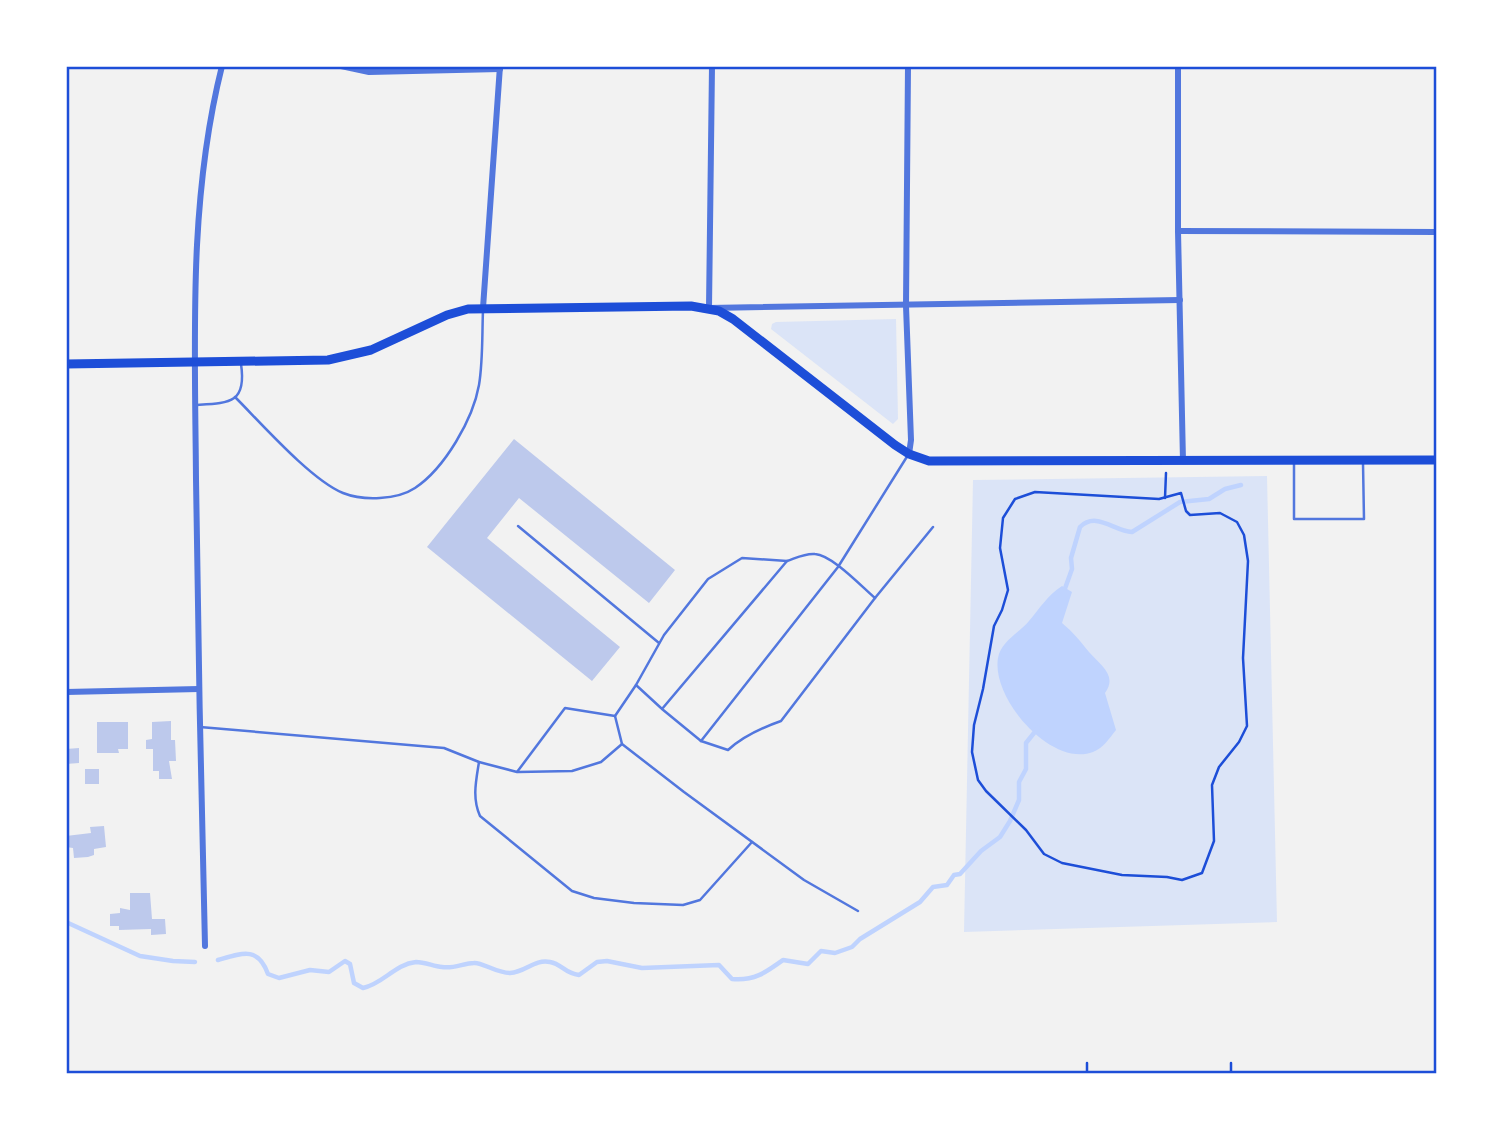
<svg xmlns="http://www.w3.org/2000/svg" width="1503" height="1140" viewBox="0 0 1503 1140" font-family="Rubik,sans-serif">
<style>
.green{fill:#dbe4f7}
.water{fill:#bfd3fe}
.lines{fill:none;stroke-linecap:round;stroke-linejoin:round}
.stream{stroke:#bfd3fe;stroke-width:4.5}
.building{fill:#bdc9ec}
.path{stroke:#1d4ed8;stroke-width:2.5}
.service{stroke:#5277de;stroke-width:2.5}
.minor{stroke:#5277de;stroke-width:6}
.secondary{stroke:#1d4ed8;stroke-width:9}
.neatline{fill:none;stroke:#1d4ed8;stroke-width:2.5}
</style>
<rect width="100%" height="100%" fill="#f2f2f2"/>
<!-- green -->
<g class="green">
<polygon points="896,319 898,419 893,424 771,329 772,324 776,322"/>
<polygon points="1267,476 1277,922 964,932 973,480"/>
</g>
<!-- water -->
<path class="water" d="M1062 586 1072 592 1062 623C1073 632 1080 641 1089 652 1100 665 1118 675 1105 693L1116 730C1109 739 1103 748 1093 752 1051 768 991 698 998 658 1001 641 1019 633 1029 621 1040 608 1047 596 1062 586Z"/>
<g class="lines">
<!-- stream -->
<g class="stream">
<path d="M1063 594 1072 569 1071 558 1080 527C1096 511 1114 531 1132 532L1180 502 1209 499 1225 489 1241 485"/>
<polyline points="66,922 140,956 173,961 195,962"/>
<path d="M218 960C242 953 258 946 268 974L279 978 310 970 329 972 345 961 350 964 354 983 363 988C383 984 395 964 416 962 425 962 433 966 442 967 454 969 464 963 474 963 482 962 496 973 510 973 526 972 534 959 550 962 562 964 564 973 579 975L597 962 607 961 642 968 719 965 732 979C754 981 765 973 783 960L808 964 821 951 835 953 852 947 860 939 920 902 933 887 947 885 954 875 960 874 981 851 1000 837 1010 821 1019 800V782L1026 769V743L1038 728"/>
</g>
</g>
<!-- building -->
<g class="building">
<polygon points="514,439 675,570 649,603 519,498 487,538 620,647 592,681 427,547"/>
<polygon points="171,721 171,740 175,740 176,761 169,761 172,779 159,779 159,771 153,771 153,749 146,749 146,740 152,739 152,722"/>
<polygon points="97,722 128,722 128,749 118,749 119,753 97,753"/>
<polygon points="79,748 79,763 66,764 66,749"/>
<rect x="85" y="769" width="14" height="15"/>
<polygon points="104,826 106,847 94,849 94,855 88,857 74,858 73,848 66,847 66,836 91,833 90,827"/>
<polygon points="130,893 150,893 152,919 165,919 166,934 151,935 151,929 119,930 119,926 110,926 110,914 120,913 120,908 130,910"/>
</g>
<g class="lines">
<!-- path -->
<g class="path">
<polygon points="1035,492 1159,499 1181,493 1186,511 1190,515 1220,513 1237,522 1244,535 1248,561 1243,658 1247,726 1239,742 1219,767 1212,785 1214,841 1202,873 1182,880 1167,877 1122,875 1062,863 1044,854 1026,830 986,791 978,780 972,752 974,725 983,689 994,626 1002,610 1008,590 1000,548 1003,518 1015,499"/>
<polyline points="1165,498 1166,473"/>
<polyline points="1231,1063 1231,1074"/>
<polyline points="1087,1074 1087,1063"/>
</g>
<!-- service -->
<g class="service">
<path d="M235 397C261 423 311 480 343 493 363 501 397 500 415 488 445 468 473 419 479 385 483 361 482 335 483 310"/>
<path d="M195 405C229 403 247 404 241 364"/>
<path d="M908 455 838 567 701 741 662 709 787 561C796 558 805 553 815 554 832 555 861 586 875 598L933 527"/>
<polyline points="1294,462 1294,519 1364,519 1363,463"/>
<polyline points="518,526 659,643"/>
<polyline points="661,708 636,685 664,635 708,579 742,558 787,561"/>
<polyline points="615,716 622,744 684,792 804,880 858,911"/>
<polyline points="200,727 444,748 479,762 517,772 565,708 615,716 636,685"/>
<path d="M701 741 728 750C743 736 761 728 781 721L875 598"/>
<path d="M479 762C476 781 472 798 480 816L572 891 594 898 634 903 683 905 700 900 752 842"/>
<polyline points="518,772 572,771 601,762 622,744"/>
</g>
<!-- minor -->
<g class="minor">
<polyline points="341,66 369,72 500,69"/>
<polyline points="712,66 709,308 1180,300"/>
<polyline points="908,66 906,306 911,440 909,454"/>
<polyline points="1178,66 1178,231 1183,461"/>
<polyline points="1178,231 1436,232"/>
<polyline points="483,308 500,66"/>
<polyline points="66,692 199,689"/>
<path d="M205 946C201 790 198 635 196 479 195 341 188 201 222 66"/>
</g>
<!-- secondary -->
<polyline class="secondary" points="66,364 328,360 371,350 447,315 468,309 691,306 719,311 733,319 895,445 909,454 929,461 1436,460"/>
</g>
<!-- border -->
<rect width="1503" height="1140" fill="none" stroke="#ffffff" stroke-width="136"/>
<rect x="68" y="68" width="1367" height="1004" class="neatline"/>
</svg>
